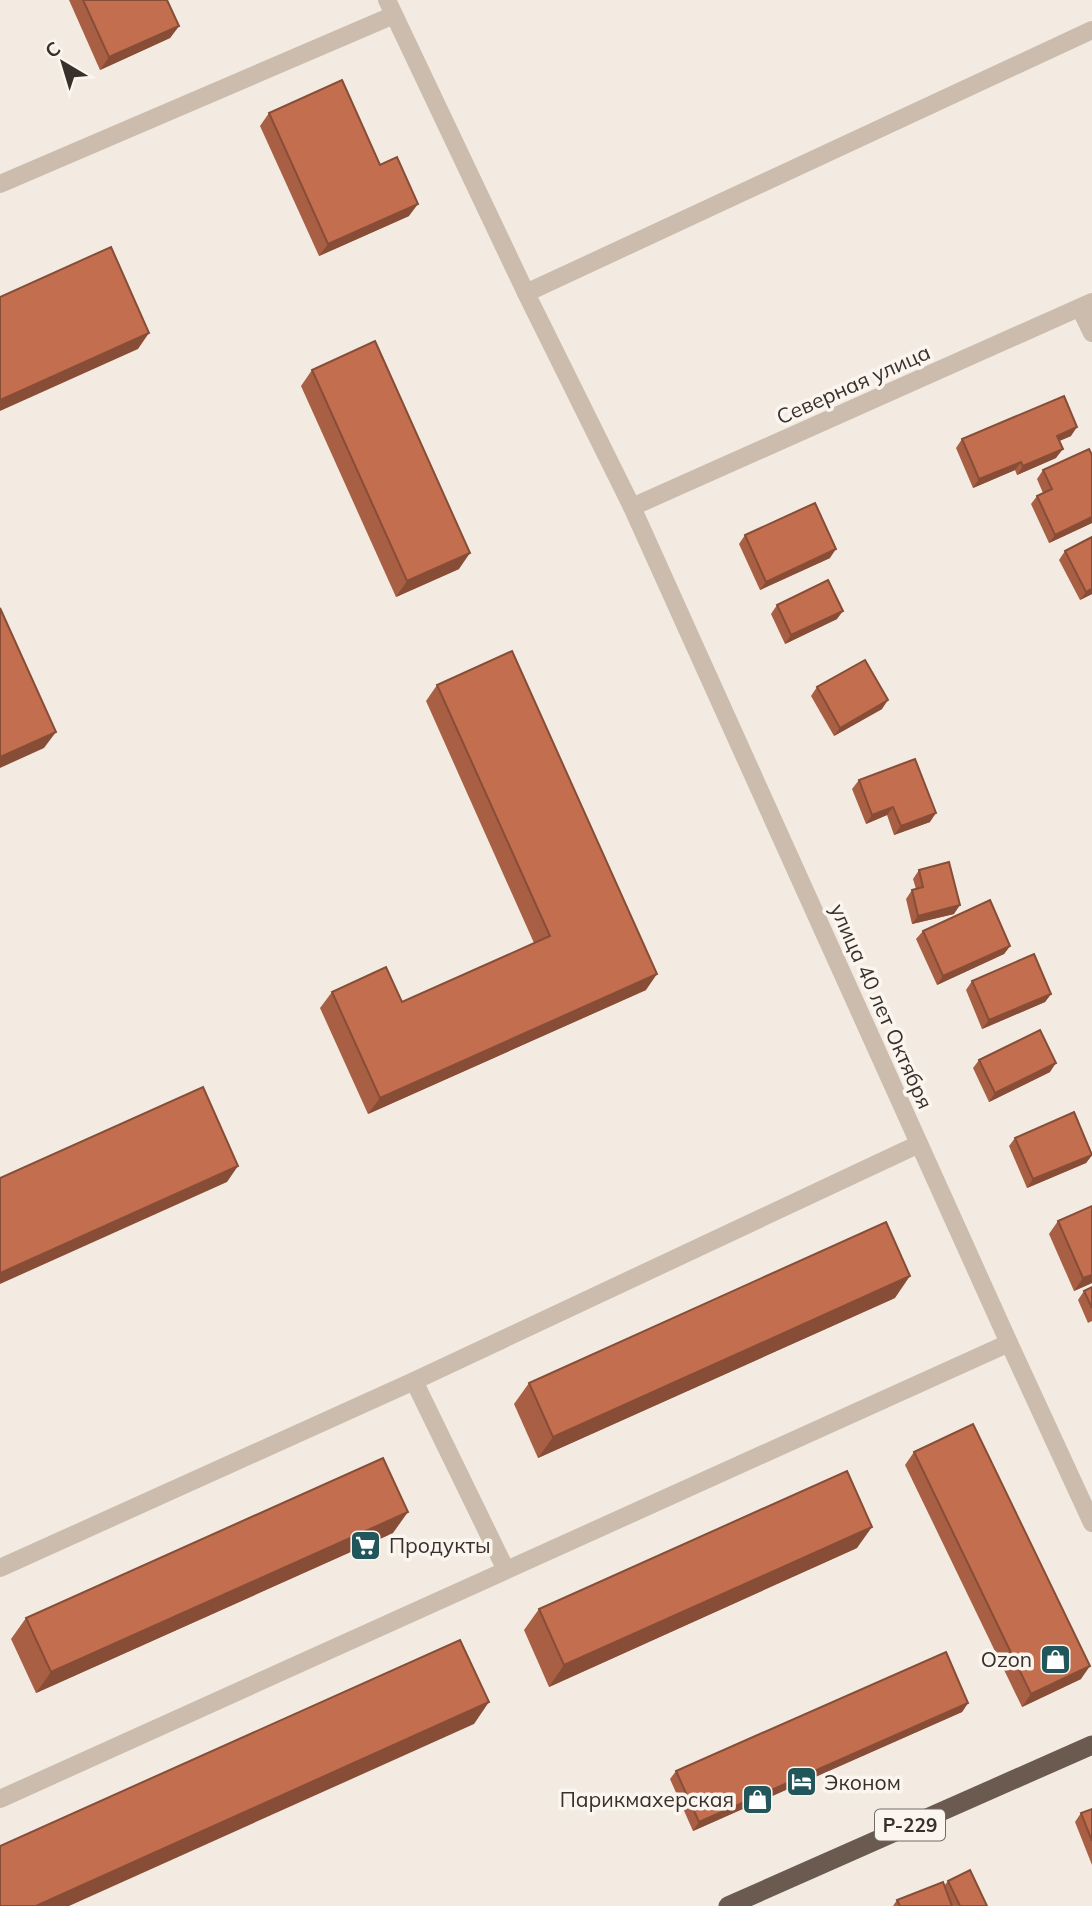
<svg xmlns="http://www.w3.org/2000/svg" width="1092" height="1906" viewBox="0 0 1092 1906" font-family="Mulish,sans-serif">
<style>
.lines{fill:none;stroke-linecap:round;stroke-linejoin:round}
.service{stroke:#cbbcad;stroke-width:18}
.minor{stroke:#cbbcad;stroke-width:18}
.trunk{stroke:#6b5a50;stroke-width:19}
.wall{fill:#a85f44}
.shaded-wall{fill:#884d37}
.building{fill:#c36e4f;stroke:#884d37;stroke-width:2}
.labels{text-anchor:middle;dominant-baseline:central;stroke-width:7;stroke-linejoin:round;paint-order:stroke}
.shield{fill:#faf5ee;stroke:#746b66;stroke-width:2}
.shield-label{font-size:19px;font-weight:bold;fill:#3a302b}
.street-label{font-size:21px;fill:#3a302b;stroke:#faf5ee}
.poi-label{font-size:21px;fill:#3a302b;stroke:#faf5ee;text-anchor:start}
</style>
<rect width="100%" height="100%" fill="#f3ebe1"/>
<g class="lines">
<!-- service -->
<g class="service">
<polyline points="387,0 526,293"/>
<polyline points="0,184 394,15"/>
<polyline points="632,507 526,293 1092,30"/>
</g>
<!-- minor -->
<g class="minor">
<polyline points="1092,302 632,507 1009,1343 1092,1523"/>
<polyline points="1080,308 1092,333"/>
<polyline points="414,1381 506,1570"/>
<polyline points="0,1568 414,1381 919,1144"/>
<polyline points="0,1799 1009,1343"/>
</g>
<!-- trunk -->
<polyline class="trunk" points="728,1906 1092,1745"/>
</g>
<!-- wall -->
<g class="wall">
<polygon points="69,0 167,0 179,26 170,38 100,70"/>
<polygon points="269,113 380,165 409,216 319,256 260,126"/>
<polygon points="312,370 459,569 396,597 301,386"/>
<polygon points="1071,436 1059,441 1056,458 1017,475 1015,470 973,488 956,448 962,439"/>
<polygon points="1043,470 1092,523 1049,543 1031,504 1037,496 1043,493 1037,479"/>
<polygon points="745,535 830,558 760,590 739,544"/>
<polygon points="1092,537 1092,594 1080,600 1059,560 1065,551"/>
<polygon points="777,605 837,619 785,644 771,614"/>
<polygon points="437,685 646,990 368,1114 320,1008 332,992 402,1002 534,943 426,701"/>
<polygon points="817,687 882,709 834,736 811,696"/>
<polygon points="859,780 930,822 894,835 887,815 866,824 852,789"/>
<polygon points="919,870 954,914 912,924 906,899 912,890 916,889 913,879"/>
<polygon points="923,931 1010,946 1004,954 937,985 916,939"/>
<polygon points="972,981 1051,994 1045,1002 982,1029 966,990"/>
<polygon points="979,1060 1050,1072 989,1102 973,1068"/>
<polygon points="1015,1138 1092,1155 1086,1163 1027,1188 1009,1146"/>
<polygon points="1092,1206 1092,1283 1074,1291 1049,1234 1058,1221"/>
<polygon points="1092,1287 1092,1321 1088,1323 1078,1300 1084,1291"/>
<polygon points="895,1298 538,1458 514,1404 529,1383"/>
<polygon points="914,1452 1081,1679 1022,1707 905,1465"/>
<polygon points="393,1533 36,1693 11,1639 26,1618"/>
<polygon points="857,1548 549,1687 524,1630 539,1609"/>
<polygon points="968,1703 962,1712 693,1831 670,1779 676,1771"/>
<polygon points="1092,1809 1092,1865 1075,1822 1081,1813"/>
<polygon points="948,1881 987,1906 893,1906 897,1900 944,1886"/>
</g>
<!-- shaded-wall -->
<g class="shaded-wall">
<polygon points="179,26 170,38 100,70 109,57"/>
<polygon points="418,204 409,216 319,256 328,244"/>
<polygon points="149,333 138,349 0,411 0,400"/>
<polygon points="1077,427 1071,436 1050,445 1057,436"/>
<polygon points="1063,449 1056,458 1017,475 1023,466"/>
<polygon points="1021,462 1015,470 973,488 979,479"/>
<polygon points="1092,517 1092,523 1049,543 1055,535"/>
<polygon points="836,549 830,558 760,590 766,582"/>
<polygon points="470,553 459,569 396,597 407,581"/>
<polygon points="1092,589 1092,594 1080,600 1086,592"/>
<polygon points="843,611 837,619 785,644 791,635"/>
<polygon points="888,700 882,709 834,736 840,728"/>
<polygon points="56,732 44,748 0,768 0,757"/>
<polygon points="893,807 887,815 866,824 872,815"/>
<polygon points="936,813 930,822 894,835 901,826"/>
<polygon points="960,905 954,914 912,924 918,916"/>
<polygon points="1010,946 1004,954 937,985 943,976"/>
<polygon points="657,974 646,990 368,1114 380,1098"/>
<polygon points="1051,994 1045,1002 982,1029 989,1020"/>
<polygon points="1056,1063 1050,1072 989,1102 995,1093"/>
<polygon points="1092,1155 1086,1163 1027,1188 1033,1179"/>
<polygon points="238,1166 227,1182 0,1284 0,1273"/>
<polygon points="1092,1275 1092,1283 1074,1291 1083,1278"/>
<polygon points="910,1276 895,1298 538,1458 553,1437"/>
<polygon points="408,1512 393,1533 36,1693 51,1672"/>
<polygon points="872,1527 857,1548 549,1687 564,1665"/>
<polygon points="1090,1666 1081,1679 1022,1707 1031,1694"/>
<polygon points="489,1702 474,1724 69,1906 36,1906"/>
<polygon points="968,1703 962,1712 693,1831 699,1822"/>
</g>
<!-- building -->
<g class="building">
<polygon points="83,0 167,0 179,26 109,57"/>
<polygon points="342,80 380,165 397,157 418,204 328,244 269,113"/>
<polygon points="111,247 149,333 0,400 0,297"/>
<polygon points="375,341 470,553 407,581 312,370"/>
<polygon points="1064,396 1077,427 1057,436 1063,449 1023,466 1021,462 979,479 962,439"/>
<polygon points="1089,449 1092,455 1092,517 1055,535 1037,496 1052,489 1043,470"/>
<polygon points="815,503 836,549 766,582 745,535"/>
<polygon points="1092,537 1092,589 1086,592 1065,551"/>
<polygon points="828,580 843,611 791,635 777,605"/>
<polygon points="0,608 56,732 0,757"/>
<polygon points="512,651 657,974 380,1098 332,992 386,967 402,1002 550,936 437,685"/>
<polygon points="865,660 888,700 840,728 817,687"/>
<polygon points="915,759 936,813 901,826 893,807 872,815 859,780"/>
<polygon points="949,862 960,905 918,916 912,890 923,887 919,870"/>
<polygon points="990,900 1010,946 943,976 923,931"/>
<polygon points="1034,954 1051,994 989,1020 972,981"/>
<polygon points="1040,1030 1056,1063 995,1093 979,1060"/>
<polygon points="203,1087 238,1166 0,1273 0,1178"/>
<polygon points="1074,1112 1092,1155 1033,1179 1015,1138"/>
<polygon points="1092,1206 1092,1275 1083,1278 1058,1221"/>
<polygon points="886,1222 910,1276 553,1437 529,1383"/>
<polygon points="1092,1287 1092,1308 1084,1291"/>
<polygon points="973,1424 1090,1666 1031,1694 914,1452"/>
<polygon points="383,1458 408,1512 51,1672 26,1618"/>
<polygon points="847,1471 872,1527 564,1665 539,1609"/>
<polygon points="460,1640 489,1702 36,1906 0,1906 0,1846"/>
<polygon points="946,1652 968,1703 699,1822 676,1771"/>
<polygon points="1092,1809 1092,1841 1081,1813"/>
<polygon points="970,1870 987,1906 960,1906 948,1881"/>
<polygon points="943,1882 952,1906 900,1906 897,1900"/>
</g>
<!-- icons -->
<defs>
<symbol id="supermarket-square" viewBox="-11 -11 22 22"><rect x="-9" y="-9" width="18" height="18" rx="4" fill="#21565b" stroke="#faf5ee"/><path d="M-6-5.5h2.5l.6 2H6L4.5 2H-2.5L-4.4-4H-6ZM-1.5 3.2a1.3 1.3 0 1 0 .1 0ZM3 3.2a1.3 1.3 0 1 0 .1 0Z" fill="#fff"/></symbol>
<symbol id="shop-square" viewBox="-11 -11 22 22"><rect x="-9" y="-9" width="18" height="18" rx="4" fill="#21565b" stroke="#faf5ee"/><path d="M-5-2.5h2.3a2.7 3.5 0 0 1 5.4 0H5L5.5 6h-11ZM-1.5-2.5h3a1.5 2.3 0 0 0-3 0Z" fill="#fff"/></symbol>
<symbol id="hotel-square" viewBox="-11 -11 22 22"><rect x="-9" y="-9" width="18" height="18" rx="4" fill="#21565b" stroke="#faf5ee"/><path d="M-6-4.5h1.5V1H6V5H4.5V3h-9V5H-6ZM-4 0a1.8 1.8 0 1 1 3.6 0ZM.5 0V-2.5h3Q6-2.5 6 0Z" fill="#fff"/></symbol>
</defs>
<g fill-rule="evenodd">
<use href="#supermarket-square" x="348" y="1528" width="35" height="35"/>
<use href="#shop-square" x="1038" y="1642" width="35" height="35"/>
<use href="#hotel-square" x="784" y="1764" width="35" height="35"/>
<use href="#shop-square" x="740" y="1782" width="35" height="35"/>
</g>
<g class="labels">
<!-- shield labels -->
<rect class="shield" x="875" y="1809.5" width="70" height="31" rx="5"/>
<g class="shield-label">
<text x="910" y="1825">Р-229</text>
</g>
<!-- street labels -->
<g class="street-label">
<text transform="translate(853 384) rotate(-24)">Северная улица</text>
<text transform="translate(882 1006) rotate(66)">улица 40 лет Октября</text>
</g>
<!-- poi labels -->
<g class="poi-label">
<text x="389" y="1545">Продукты</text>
<text x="1032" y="1659" text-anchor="end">Ozon</text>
<text x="824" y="1782">Эконом</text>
<text x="734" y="1799" text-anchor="end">Парикмахерская</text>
</g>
</g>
<!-- north arrow -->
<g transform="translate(63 63) rotate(322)" stroke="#faf5ee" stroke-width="5" paint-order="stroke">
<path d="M0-5L12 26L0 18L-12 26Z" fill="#3a302b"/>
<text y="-10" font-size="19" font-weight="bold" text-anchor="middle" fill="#3a302b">С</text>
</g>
</svg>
